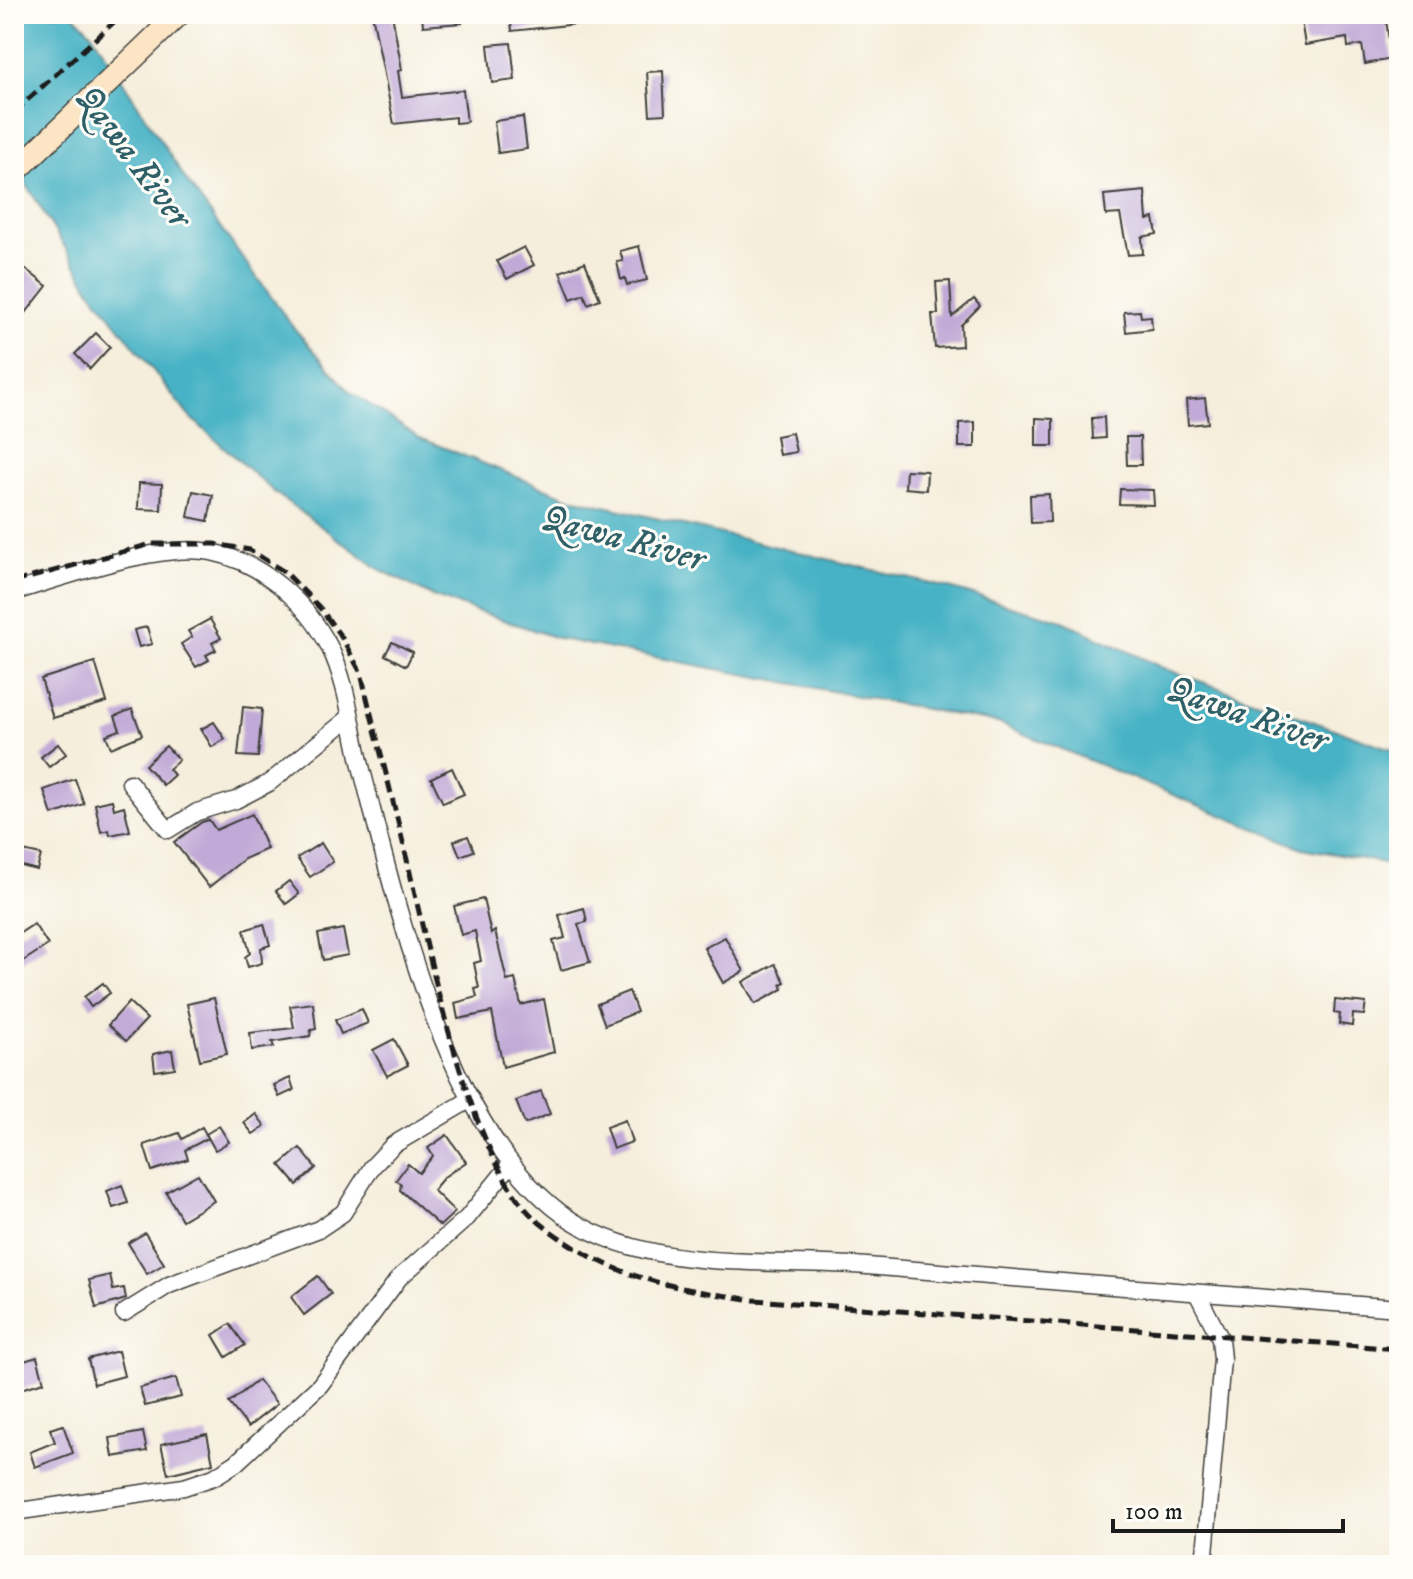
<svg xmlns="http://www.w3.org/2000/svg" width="1413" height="1579" viewBox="0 0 1413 1579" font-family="'IM FELL DW Pica',serif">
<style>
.water{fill:#47b2c5;stroke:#326770;stroke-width:2}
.building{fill:#c1aad7}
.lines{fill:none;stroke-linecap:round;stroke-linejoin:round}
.street-casing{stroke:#3d3c39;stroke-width:19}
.secondary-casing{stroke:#3d3c39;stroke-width:25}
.street{stroke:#fff;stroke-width:16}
.secondary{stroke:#fce5c4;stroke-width:22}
.rail{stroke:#1c1c1c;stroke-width:5;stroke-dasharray:12 6;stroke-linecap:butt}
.labels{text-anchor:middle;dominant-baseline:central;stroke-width:6;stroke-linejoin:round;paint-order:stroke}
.water-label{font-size:36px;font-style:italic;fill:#2f6068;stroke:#fdfcf7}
</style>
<rect width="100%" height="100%" fill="#fdfcf7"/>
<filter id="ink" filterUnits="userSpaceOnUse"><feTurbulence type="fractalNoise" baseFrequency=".0125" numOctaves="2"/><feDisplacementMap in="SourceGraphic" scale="16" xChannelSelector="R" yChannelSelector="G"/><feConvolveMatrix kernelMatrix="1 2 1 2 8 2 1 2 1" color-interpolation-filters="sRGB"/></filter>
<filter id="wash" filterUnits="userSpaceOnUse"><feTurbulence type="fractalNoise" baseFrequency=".006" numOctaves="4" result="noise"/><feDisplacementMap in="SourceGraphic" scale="32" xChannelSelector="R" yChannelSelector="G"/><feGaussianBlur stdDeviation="1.8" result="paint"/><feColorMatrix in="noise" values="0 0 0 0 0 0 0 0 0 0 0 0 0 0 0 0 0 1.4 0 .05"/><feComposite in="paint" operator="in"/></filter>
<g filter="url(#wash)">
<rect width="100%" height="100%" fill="#f6eedc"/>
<!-- water -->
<polygon class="water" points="14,14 73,14 91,32 186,180 293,327 349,391 420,438 567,497 949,588 1063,621 1163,668 1399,752 1399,866 1302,848 998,723 560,639 432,596 379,569 274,492 188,415 92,292 14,164"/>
<g id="blocks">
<!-- building -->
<g class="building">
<polygon points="372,14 392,14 402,70 398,71 402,97 463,90 467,122 455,123 455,117 394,124"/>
<polygon points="422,14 461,14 462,23 423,26"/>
<polygon points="510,14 596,14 596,22 512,31"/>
<polygon points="1300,14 1385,14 1392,59 1365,64 1362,45 1348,47 1347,38 1305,45"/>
<polygon points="511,43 515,80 492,83 488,45"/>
<polygon points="663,71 665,114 650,115 647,72"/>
<polygon points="523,117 527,149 498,153 494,121"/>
<polygon points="1145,191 1147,220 1154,218 1157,234 1142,237 1143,254 1128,255 1120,214 1106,215 1104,195"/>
<polygon points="639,246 647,280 627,285 625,278 621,280 617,262 623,261 620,251"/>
<polygon points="524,247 534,265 507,279 497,261"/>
<polygon points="14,260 47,286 14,328"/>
<polygon points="585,262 600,299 588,304 584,294 571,299 560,272"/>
<polygon points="950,281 952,317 974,299 980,306 961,325 962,346 935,348 932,314 938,314 936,282"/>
<polygon points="1140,311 1141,317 1151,316 1152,329 1126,332 1124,312"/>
<polygon points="96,333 110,347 90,369 75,354"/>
<polygon points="1205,398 1208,423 1188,425 1186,400"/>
<polygon points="1104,417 1105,438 1093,439 1092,418"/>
<polygon points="1036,418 1053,419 1053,446 1036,446"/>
<polygon points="975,422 975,447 959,447 959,423"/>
<polygon points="792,433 796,452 779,455 776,436"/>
<polygon points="1126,437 1140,437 1141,465 1127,465"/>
<polygon points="906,470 927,471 926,490 905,488"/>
<polygon points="139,483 162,484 161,510 138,509"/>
<polygon points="1120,489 1153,490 1154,505 1119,504"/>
<polygon points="193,491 213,495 208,521 188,517"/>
<polygon points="1049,494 1050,522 1031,523 1030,495"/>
<polygon points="210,619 221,638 212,643 216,650 206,655 209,660 196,667 181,644 192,637 188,631"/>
<polygon points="147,627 152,644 139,647 134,630"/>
<polygon points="392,642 413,652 406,666 385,655"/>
<polygon points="95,662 107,702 53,718 41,679"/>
<polygon points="243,707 262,709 258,757 238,756"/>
<polygon points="132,709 142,735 111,748 106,735 120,730 115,716"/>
<polygon points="214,722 225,739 212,747 201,729"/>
<polygon points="58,744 66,754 49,767 41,757"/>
<polygon points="166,746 179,760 169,769 174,775 163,785 145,765"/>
<polygon points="452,768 464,794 443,803 431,778"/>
<polygon points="75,779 84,804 52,815 44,790"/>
<polygon points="112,800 114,809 124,806 130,831 110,835 109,830 101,832 95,804"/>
<polygon points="252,814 267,849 244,859 209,887 174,842 202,822 209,820 216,830"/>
<polygon points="468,836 474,851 460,856 454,841"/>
<polygon points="321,843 333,862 310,877 297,858"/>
<polygon points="14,849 41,855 37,870 14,864"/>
<polygon points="289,881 299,894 286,904 276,891"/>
<polygon points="483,899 491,934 495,931 507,981 515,979 521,1005 544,999 554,1052 503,1067 492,1012 458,1019 455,1003 477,997 475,989 479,988 474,963 481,961 475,931 461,935 454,906"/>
<polygon points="584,908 587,922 578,924 590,962 561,970 553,941 565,938 559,915"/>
<polygon points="34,924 48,945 14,967 14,937"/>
<polygon points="264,924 270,945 261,948 262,963 248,967 245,957 250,953 244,930"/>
<polygon points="343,929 348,955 323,960 318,934"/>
<polygon points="725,937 744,971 723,983 704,948"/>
<polygon points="775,964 785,982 781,984 783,989 755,1004 743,982"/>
<polygon points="103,983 110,993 91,1007 84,997"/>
<polygon points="629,991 637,1012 605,1025 597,1004"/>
<polygon points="214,998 227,1054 200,1060 187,1004"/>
<polygon points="1335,1000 1366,1003 1364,1015 1353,1014 1352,1026 1339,1024 1340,1014 1334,1013"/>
<polygon points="129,1002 147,1019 126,1041 108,1025"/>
<polygon points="313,1003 316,1029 311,1030 310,1036 272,1042 274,1047 252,1050 250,1033 294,1028 290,1006"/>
<polygon points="362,1009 368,1023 341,1034 335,1020"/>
<polygon points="394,1039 408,1065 387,1076 373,1050"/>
<polygon points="172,1050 175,1068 155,1071 153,1054"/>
<polygon points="290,1078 294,1090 279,1097 274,1085"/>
<polygon points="541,1091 550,1114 525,1124 516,1101"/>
<polygon points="256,1114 265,1126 253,1134 244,1123"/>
<polygon points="625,1120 632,1142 613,1149 606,1127"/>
<polygon points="219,1126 229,1142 215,1150 206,1134"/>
<polygon points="202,1127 208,1138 185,1150 188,1159 152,1171 144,1145 179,1133 182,1139"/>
<polygon points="447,1135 466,1162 444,1177 433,1190 455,1212 440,1226 400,1190 401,1184 396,1180 408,1164 419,1173 433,1156 428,1148"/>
<polygon points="300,1148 316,1168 297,1185 280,1165"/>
<polygon points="198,1174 214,1201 182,1220 166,1192"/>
<polygon points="122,1185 128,1203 113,1208 107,1191"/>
<polygon points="145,1233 164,1264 147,1274 128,1243"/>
<polygon points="110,1275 113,1290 124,1288 126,1299 96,1308 89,1280"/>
<polygon points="318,1276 331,1294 304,1315 291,1297"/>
<polygon points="230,1324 245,1345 226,1357 213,1335"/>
<polygon points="118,1351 124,1376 94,1384 88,1359"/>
<polygon points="37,1357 44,1382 14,1391 14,1364"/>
<polygon points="176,1378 181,1397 145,1406 140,1388"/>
<polygon points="258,1380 277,1404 248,1427 229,1403"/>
<polygon points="63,1425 73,1453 35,1467 30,1452 55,1442 50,1429"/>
<polygon points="143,1432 147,1451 113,1457 110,1438"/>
<polygon points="207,1434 213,1463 168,1474 161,1444"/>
</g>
</g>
</g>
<g filter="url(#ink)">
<use href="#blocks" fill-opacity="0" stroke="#3d3c39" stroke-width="2"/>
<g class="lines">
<defs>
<g id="street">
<path d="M14 592C65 577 160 542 211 552 262 562 306 602 329 646 348 684 352 730 362 770 397 906 448 1140 571 1220 656 1274 771 1258 867 1266 1044 1281 1222 1295 1399 1308"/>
<polyline points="130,783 168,830 197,812 236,800 269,783 349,718"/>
<polyline points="1197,1293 1220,1338 1222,1359 1204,1565"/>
<polyline points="124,1313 169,1285 319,1229 343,1213 372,1167 393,1145 471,1099"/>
<polyline points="14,1512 184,1487 214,1477 236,1463 320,1385 399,1278 467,1218 510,1165"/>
</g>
<polyline id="secondary" points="14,173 179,14"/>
</defs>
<!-- street casing -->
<use href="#street" class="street-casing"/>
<!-- secondary casing -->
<use href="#secondary" class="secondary-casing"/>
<!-- street -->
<use href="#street" class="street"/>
<!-- secondary -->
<use href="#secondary" class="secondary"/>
<!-- rail -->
<g class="rail">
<polyline points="14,112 123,14"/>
<path d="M14 582 151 544H215L250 550 286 573 320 608 342 638 361 673C378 744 397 814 413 886 433 970 473 1170 540 1223 611 1279 668 1287 754 1300L1399 1349"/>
</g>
</g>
</g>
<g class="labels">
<!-- water labels -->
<g class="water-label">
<text transform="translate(133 157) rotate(53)">Qawa River</text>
<text transform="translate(623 539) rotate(15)">Qawa River</text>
<text transform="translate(1247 715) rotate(19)">Qawa River</text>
</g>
</g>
<!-- margin -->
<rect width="1413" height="1579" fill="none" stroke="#fdfcf7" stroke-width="48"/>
<!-- scale -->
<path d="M1113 1519v12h230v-12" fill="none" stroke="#1c1c1c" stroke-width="4"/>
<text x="1125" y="1519" font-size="24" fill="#1c1c1c" stroke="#fdfcf7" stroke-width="6" paint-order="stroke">100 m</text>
</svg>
